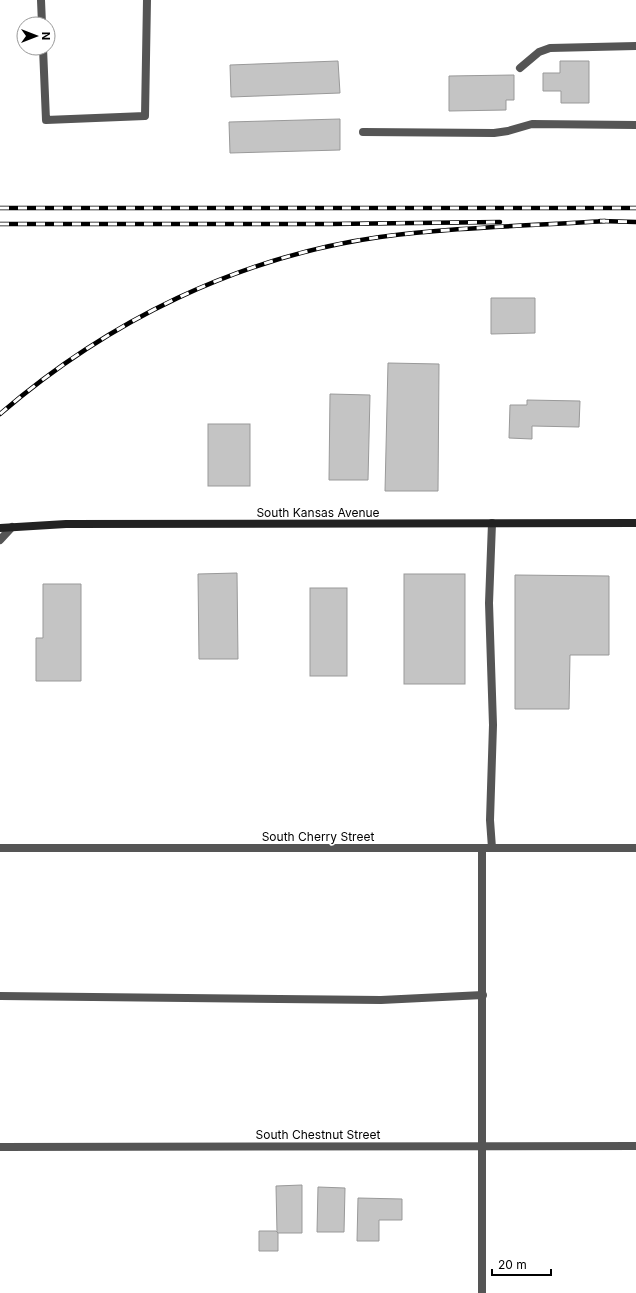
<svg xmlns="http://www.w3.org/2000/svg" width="636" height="1293" viewBox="0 0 636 1293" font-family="Inter,sans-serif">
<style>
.building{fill:#c4c4c4;stroke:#999}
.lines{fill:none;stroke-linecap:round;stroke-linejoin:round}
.lane{stroke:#555;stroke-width:8}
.street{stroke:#555;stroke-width:8}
.secondary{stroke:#222;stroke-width:8}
.rail-casing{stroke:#000;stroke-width:4.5}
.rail{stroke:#fff;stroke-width:3;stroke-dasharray:9;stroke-linecap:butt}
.labels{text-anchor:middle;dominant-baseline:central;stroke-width:3.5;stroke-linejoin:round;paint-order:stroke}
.street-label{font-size:12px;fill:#000;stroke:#fff}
</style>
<rect width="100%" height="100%" fill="#fff"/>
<!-- building -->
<g class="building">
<polygon points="338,61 340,93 231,97 230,65"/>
<polygon points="560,61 589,61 589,103 561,103 561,91 543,91 543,73 560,73"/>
<polygon points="514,75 514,100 506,100 506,110 449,111 449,76"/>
<polygon points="340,119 340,150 230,153 229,122"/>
<polygon points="491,298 535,298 535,333 491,334"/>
<polygon points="388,363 439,364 438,491 385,491"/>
<polygon points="330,394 370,395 368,480 329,480"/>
<polygon points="527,400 580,401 579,427 532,426 532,439 509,438 510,405 527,405"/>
<rect x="208" y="424" width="42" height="62"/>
<polygon points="237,573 238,659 199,659 198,574"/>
<rect x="404" y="574" width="61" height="110"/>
<polygon points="515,575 609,576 609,655 570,655 569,709 515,709"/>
<polygon points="43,584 81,584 81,681 36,681 36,638 43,638"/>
<rect x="310" y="588" width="37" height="88"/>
<polygon points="302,1185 302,1233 277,1233 276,1186"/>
<polygon points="318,1187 345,1188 344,1232 317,1232"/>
<polygon points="358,1198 402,1199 402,1220 379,1220 379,1241 357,1241"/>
<polygon points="259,1231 276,1231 278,1233 278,1251 259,1251"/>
</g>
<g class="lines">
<!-- lane -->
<g class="lane">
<polyline points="41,0 42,24"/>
<polyline points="43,48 46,120 145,116 147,0"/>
<polyline points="520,68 539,52 550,48 636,46"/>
<polyline points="363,132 494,133 508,131 532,124 636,125"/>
<polyline points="492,523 489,603 493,725 490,820 492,848"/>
<polyline points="482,848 482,1293"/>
<polyline points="0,996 381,1000 483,995"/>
</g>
<!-- street -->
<g class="street">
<polyline points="0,540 12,527"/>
<polyline points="0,848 636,848"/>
<polyline points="0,1147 636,1146"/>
</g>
<!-- secondary -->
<polyline class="secondary" points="0,528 66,524 636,523"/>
<defs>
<g id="rail">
<polyline points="0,208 636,208"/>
<polyline points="600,221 636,222"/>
<polyline points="0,224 330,224 500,222"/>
<path d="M0 414C108 321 238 257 380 237 454 227 530 226 605 221"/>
</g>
</defs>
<!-- rail casing -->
<use href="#rail" class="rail-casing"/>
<!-- rail -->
<use href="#rail" class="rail"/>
</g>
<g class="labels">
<!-- street labels -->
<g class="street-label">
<text x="318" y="512">South Kansas Avenue</text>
<text x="318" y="836">South Cherry Street</text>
<text x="318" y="1134">South Chestnut Street</text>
</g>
</g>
<!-- north arrow -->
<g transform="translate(36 36) rotate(90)"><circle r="19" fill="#ffffff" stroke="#999999"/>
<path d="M0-3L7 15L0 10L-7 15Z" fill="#000000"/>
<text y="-6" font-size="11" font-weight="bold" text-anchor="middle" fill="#000000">N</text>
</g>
<!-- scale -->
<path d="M492 1269v6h59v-6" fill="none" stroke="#000000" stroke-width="2"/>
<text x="498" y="1269" font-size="12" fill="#000000" stroke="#ffffff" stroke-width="3" paint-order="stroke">20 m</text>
</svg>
